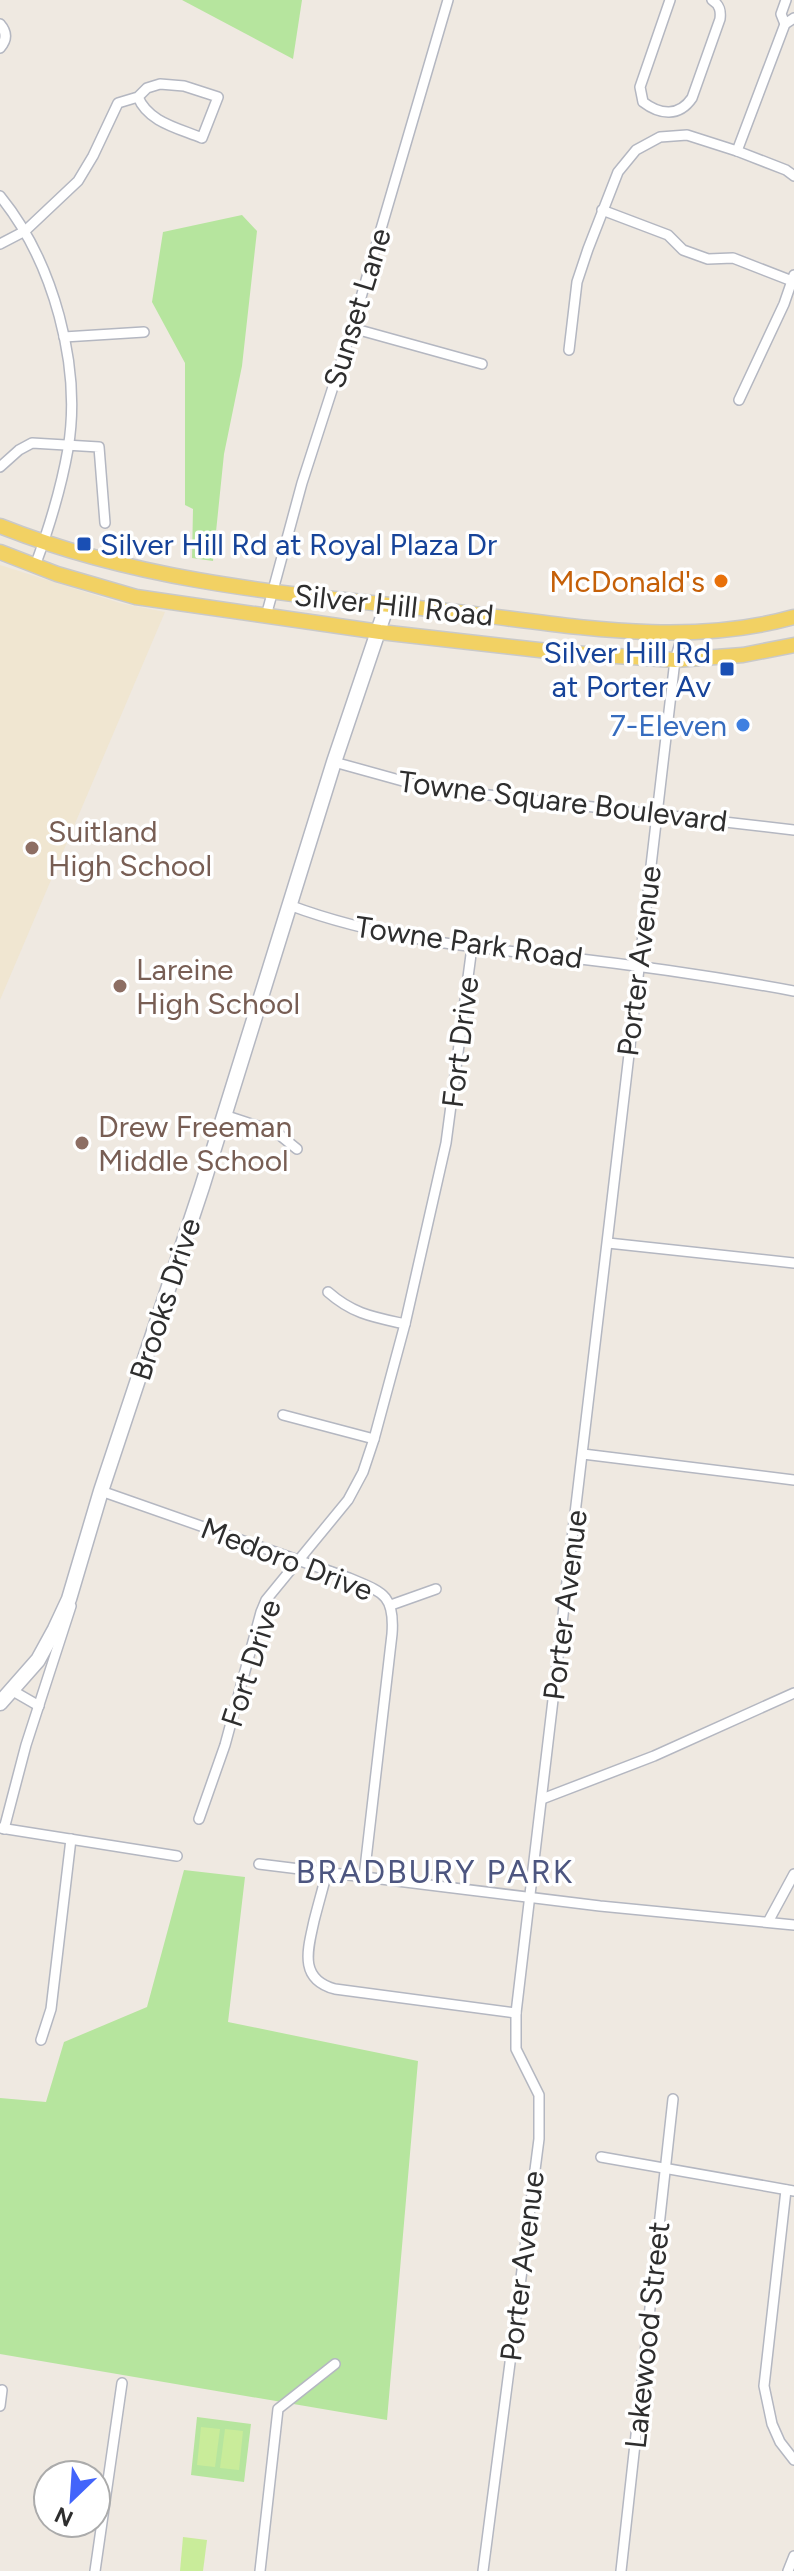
<svg xmlns="http://www.w3.org/2000/svg" width="794" height="2571" viewBox="0 0 794 2571" font-family="Figtree,sans-serif">
<style>
.education{fill:#f0e6d1}
.green{fill:#b6e59e}
.pitch{fill:#c9ec9a}
.lines{fill:none;stroke-linecap:round;stroke-linejoin:round}
.street-casing{stroke:#b4b7c1;stroke-width:12}
.secondary-casing{stroke:#b4b7c1;stroke-width:17}
.primary-casing{stroke:#c9c9c9;stroke-width:17}
.street{stroke:#fff;stroke-width:9}
.secondary{stroke:#fff;stroke-width:14}
.primary{stroke:#f2d163;stroke-width:14}
.transit-dot{fill:#1a4fb4;stroke:#fff;stroke-width:3}
.food-dot{fill:#e8710a;stroke:#fff;stroke-width:3}
.shop-dot{fill:#3f7fe0;stroke:#fff;stroke-width:3}
.education-dot{fill:#8d6e63;stroke:#fff;stroke-width:3}
.labels{text-anchor:middle;dominant-baseline:central;stroke-width:7;stroke-linejoin:round;paint-order:stroke}
.street-label{font-size:30px;fill:#2e2e2e;stroke:#fff}
.transit-label{font-size:30px;fill:#164399;stroke:#fff;text-anchor:start}
.food-label{font-size:30px;fill:#c56008;stroke:#fff;text-anchor:end}
.shop-label{font-size:30px;fill:#366cbe;stroke:#fff;text-anchor:end}
.education-label{font-size:30px;fill:#785e54;stroke:#fff;text-anchor:start}
.neighbourhood-label{font-size:32px;letter-spacing:2px;fill:#4d5680;stroke:#fff}
</style>
<rect width="100%" height="100%" fill="#efe9e1"/>
<!-- education -->
<polygon class="education" points="0,565 120,603 165,612 0,1000"/>
<!-- green -->
<g class="green">
<polygon points="182,0 302,0 293,59"/>
<polygon points="242,215 257,231 242,366 224,454 213,561 192,558 193,509 185,505 185,363 152,302 163,232"/>
<polygon points="184,1870 245,1877 228,2022 418,2061 387,2420 0,2354 0,2098 46,2102 64,2042 147,2007"/>
<polygon points="197,2417 251,2424 244,2482 191,2475"/>
</g>
<!-- pitch -->
<g class="pitch">
<polygon points="201,2427 220,2429 215,2467 197,2465"/>
<polygon points="225,2429 243,2431 239,2470 220,2468"/>
<polygon points="183,2537 207,2540 203,2571 180,2571"/>
</g>
<g class="lines">
<defs>
<g id="street">
<path d="M670 0 640 87 643 102C660 115 679 117 692 98L720 19C721 11 720 5 712 0"/>
<path d="M0 24C7 32 7 40 0 48"/>
<polyline points="785,24 781,14 786,0"/>
<polyline points="737,151 785,24 794,18"/>
<path d="M0 196C53 261 82 366 68 449 61 489 49 528 35 566"/>
<polyline points="602,210 668,235 683,250 708,259 733,258 792,281"/>
<path d="M0 244 25 231 78 181 93 156 118 103 138 97 147 88 160 84 184 86 218 97 202 138C178 128 148 122 138 97"/>
<polyline points="352,328 482,364"/>
<polyline points="64,337 144,332"/>
<polyline points="569,350 577,282 588,249 618,172 636,150 660,137 687,135 737,151 786,170 794,176"/>
<polyline points="739,400 784,304 794,275"/>
<polyline points="0,467 19,450 32,443 99,447 105,523"/>
<polyline points="266,616 302,483 352,328 448,0"/>
<polyline points="334,762 428,788 794,830"/>
<path d="M289 905C380 939 469 947 564 957 642 966 718 977 794 991"/>
<polyline points="224,1115 276,1132 297,1149"/>
<polyline points="608,1243 794,1263"/>
<path d="M328 1292C353 1314 373 1317 405 1324"/>
<polyline points="283,1415 374,1439"/>
<polyline points="583,1454 794,1480"/>
<path d="M101 1491 349 1578C382 1592 395 1594 392 1634L364 1877"/>
<polyline points="391,1605 436,1589"/>
<polyline points="13,1691 39,1706"/>
<polyline points="542,1799 654,1756 794,1693"/>
<polyline points="199,1819 225,1745 261,1612 266,1600 348,1500 363,1472 374,1439 405,1324 446,1143 472,947"/>
<polyline points="0,1828 177,1856"/>
<polyline points="4,1829 26,1745 71,1606"/>
<polyline points="259,1864 600,1906 794,1925"/>
<path d="M327 1872C323 1888 318 1905 314 1921 308 1949 298 1979 335 1989L516 2013"/>
<polyline points="768,1922 794,1874"/>
<polyline points="41,2040 51,2009 71,1839"/>
<polyline points="601,2157 794,2191"/>
<polyline points="786,2190 764,2386 772,2424 780,2442 794,2460"/>
<polyline points="0,2406 2,2390"/>
<polyline points="95,2571 122,2383"/>
<polyline points="260,2571 278,2409 335,2364"/>
<path d="M483 2571 539 2139V2095L516 2049V2013C572 1562 621 1111 675 660L683 633"/>
<polyline points="621,2571 673,2099"/>
<polyline points="788,2571 794,2556"/>
</g>
<polyline id="secondary" points="0,1703 38,1660 55,1629 69,1599 101,1491 202,1187 334,762 387,605"/>
<g id="primary">
<path d="M0 526C148 585 301 595 457 612 569 625 683 648 794 617"/>
<polyline points="0,552 57,574 136,597 380,632 557,652 675,660 743,655 794,645"/>
</g>
</defs>
<!-- street casing -->
<use href="#street" class="street-casing"/>
<!-- secondary casing -->
<use href="#secondary" class="secondary-casing"/>
<!-- primary casing -->
<use href="#primary" class="primary-casing"/>
<!-- street -->
<use href="#street" class="street"/>
<!-- secondary -->
<use href="#secondary" class="secondary"/>
<!-- primary -->
<use href="#primary" class="primary"/>
</g>
<!-- markers -->
<g class="transit-dot">
<rect x="76" y="536" width="16" height="16" rx="4"/>
<rect x="719" y="661" width="16" height="16" rx="4"/>
</g>
<circle class="food-dot" cx="721" cy="581" r="8"/>
<circle class="shop-dot" cx="743" cy="725" r="8"/>
<g class="education-dot">
<circle cx="32" cy="848" r="8"/>
<circle cx="120" cy="986" r="8"/>
<circle cx="82" cy="1143" r="8"/>
</g>
<g class="labels">
<!-- street labels -->
<g class="street-label">
<text transform="translate(357 308) rotate(-73)">Sunset Lane</text>
<text transform="translate(394 605) rotate(6)">Silver Hill Road</text>
<text transform="translate(563 801) rotate(7)">Towne Square Boulevard</text>
<text transform="translate(469 942) rotate(8)">Towne Park Road</text>
<text transform="translate(639 961) rotate(-83)">Porter Avenue</text>
<text transform="translate(460 1042) rotate(-83)">Fort Drive</text>
<text transform="translate(165 1299) rotate(-72)">Brooks Drive</text>
<text transform="translate(287 1559) rotate(21)">Medoro Drive</text>
<text transform="translate(565 1605) rotate(-83)">Porter Avenue</text>
<text transform="translate(251 1663) rotate(-72)">Fort Drive</text>
<text transform="translate(522 2266) rotate(-83)">Porter Avenue</text>
<text transform="translate(647 2335) rotate(-84)">Lakewood Street</text>
</g>
<!-- transit labels -->
<g class="transit-label">
<text x="100" y="544">Silver Hill Rd at Royal Plaza Dr</text>
<text x="711" y="652" text-anchor="end">Silver Hill Rd<tspan x="711" dy="34">at Porter Av</tspan></text>
</g>
<!-- food labels -->
<g class="food-label">
<text x="705" y="581">McDonald's</text>
</g>
<!-- shop labels -->
<g class="shop-label">
<text x="727" y="725">7-Eleven</text>
</g>
<!-- education labels -->
<g class="education-label">
<text x="48" y="831">Suitland<tspan x="48" dy="34">High School</tspan></text>
<text x="136" y="969">Lareine<tspan x="136" dy="34">High School</tspan></text>
<text x="98" y="1126">Drew Freeman<tspan x="98" dy="34">Middle School</tspan></text>
</g>
<!-- neighbourhood labels -->
<g class="neighbourhood-label">
<text x="435" y="1872">BRADBURY PARK</text>
</g>
</g>
<!-- north arrow -->
<g transform="translate(72 2499) rotate(205)"><circle r="38" fill="#ffffff" stroke="#ababab" stroke-width="2"/>
<path d="M0-6L14 30L0 20L-14 30Z" fill="#4264fb"/>
<text y="-12" font-size="22" font-weight="bold" text-anchor="middle" fill="#2e2e2e">N</text>
</g>
</svg>
